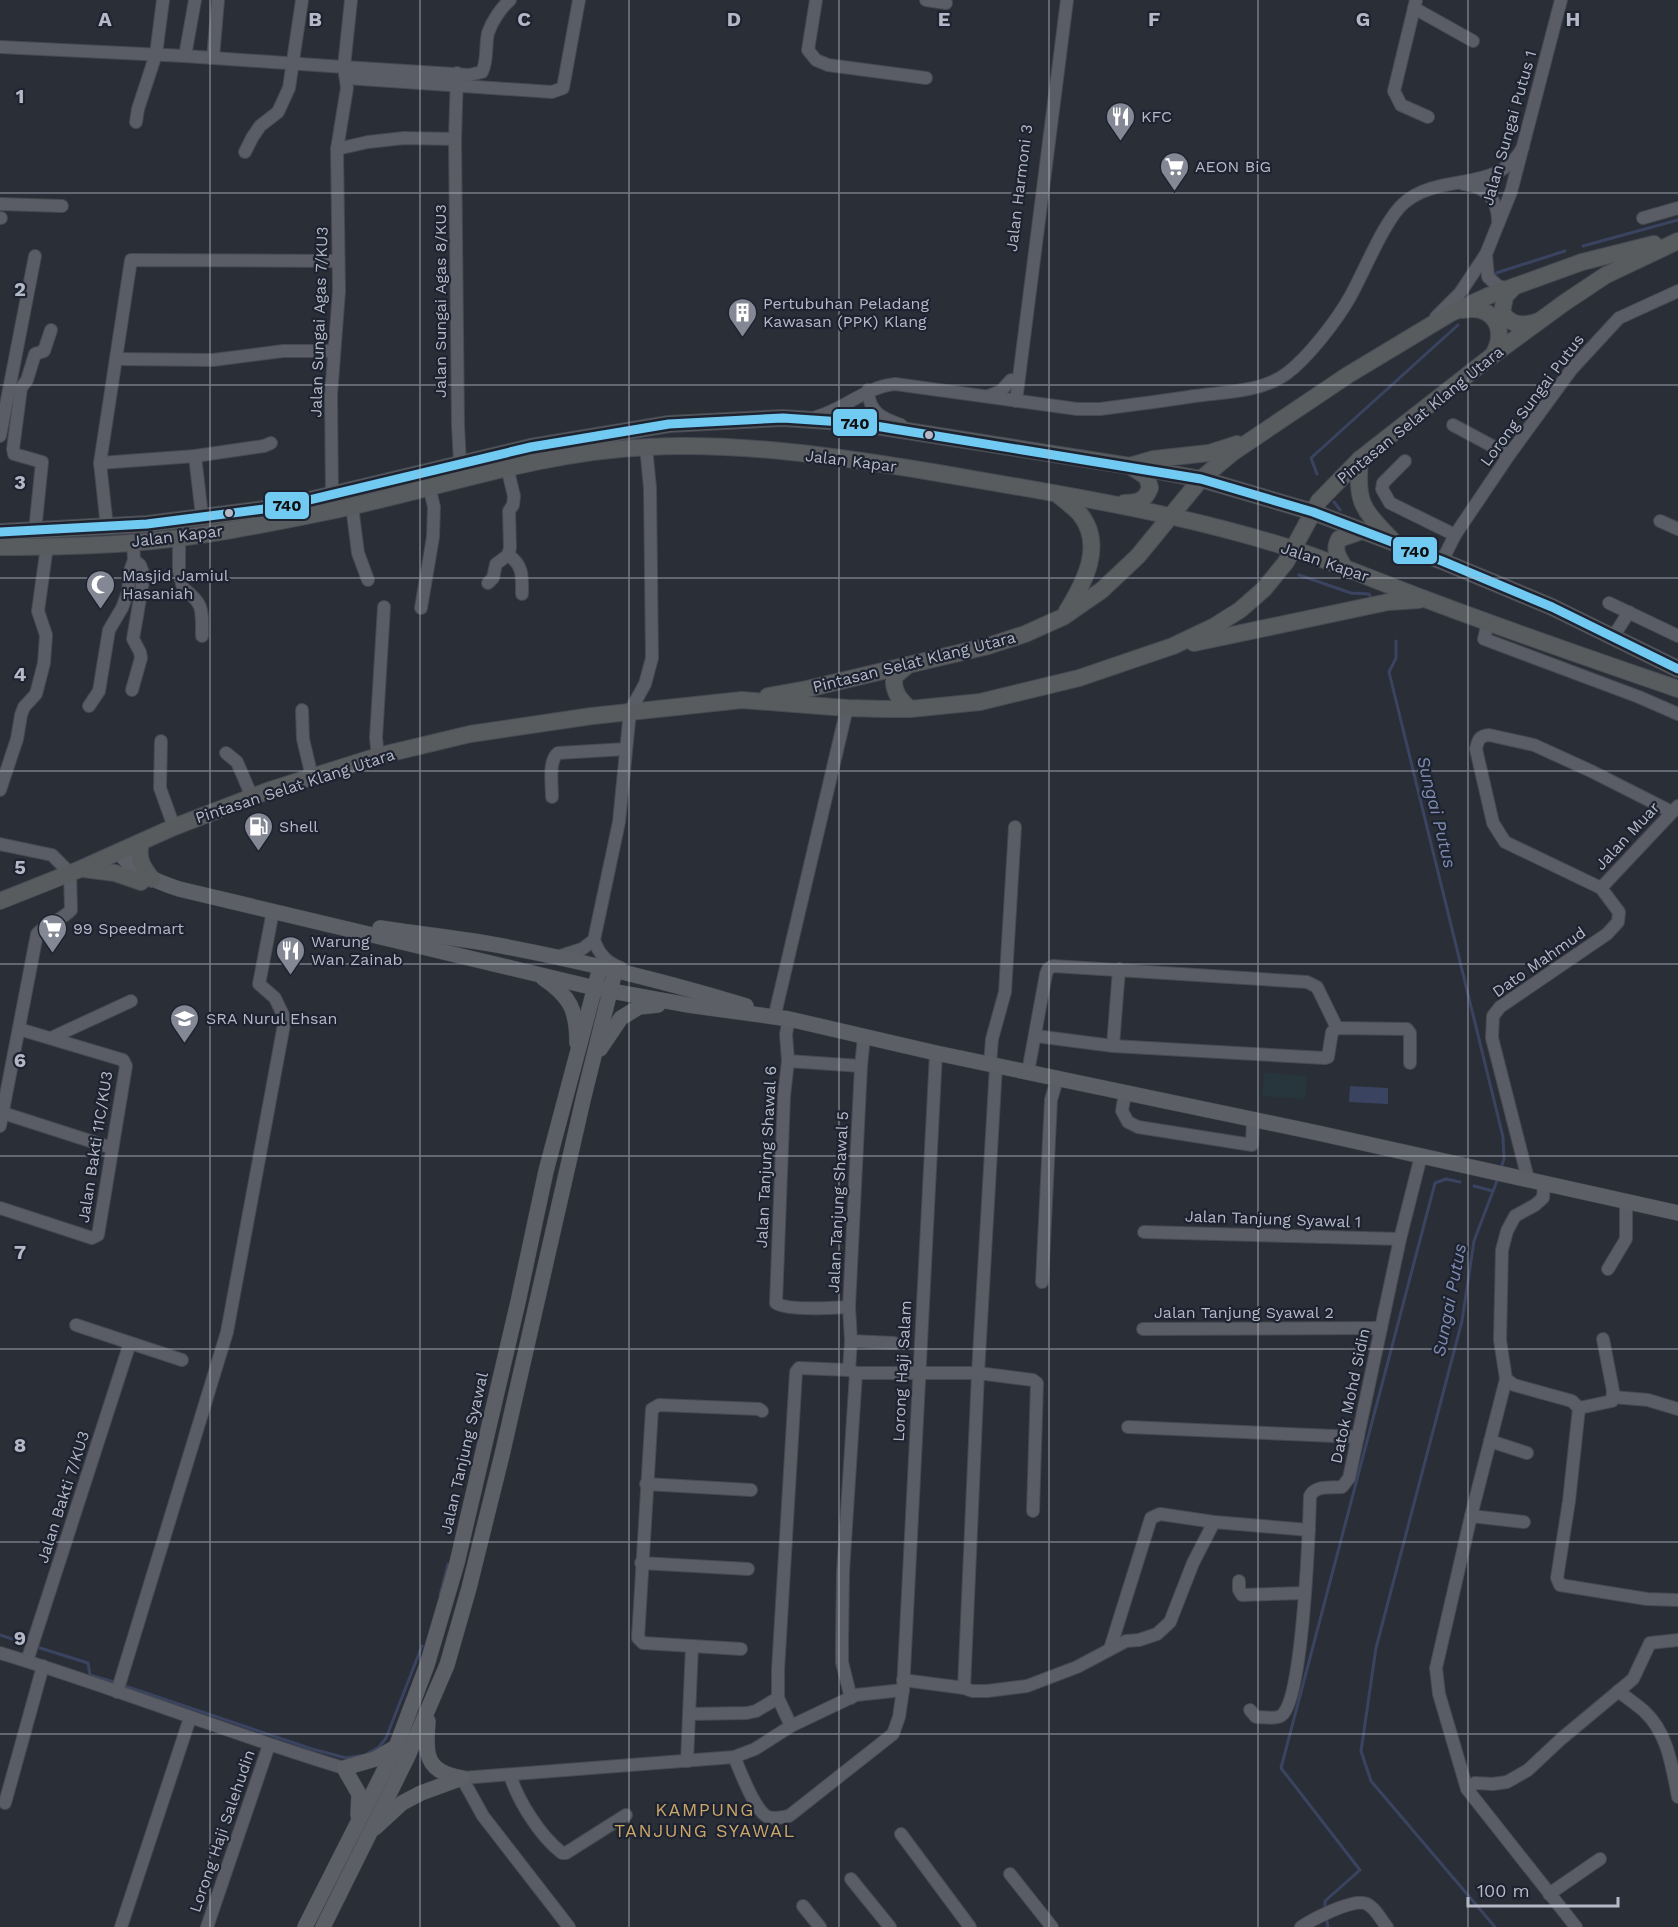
<svg xmlns="http://www.w3.org/2000/svg" width="1678" height="1927" viewBox="0 0 1678 1927" font-family="'Work Sans',sans-serif">
<style>
.green{fill:#27363c}
.water{fill:#3a4460}
.lines{fill:none;stroke-linecap:round;stroke-linejoin:round}
.stream{stroke:#3a4460;stroke-width:3}
.minor-casing{stroke:#464950;stroke-width:14}
.major-casing{stroke:#484b54;stroke-width:16}
.highway-casing{stroke:#474a53;stroke-width:18}
.minor{stroke:#5a5d65;stroke-width:12}
.major{stroke:#5d5f66;stroke-width:15}
.highway{stroke:#595c5e;stroke-width:16}
.bus-1-casing{stroke:#1e2331;stroke-width:14}
.bus-1{stroke:#71caf2;stroke-width:9}
.grid{fill:none;stroke:#b5b9c7;stroke-width:1.5;stroke-opacity:0.55}
.bus-dot{fill:#b5b9c7;stroke:#1e2331;stroke-width:2}
.labels{text-anchor:middle;dominant-baseline:central;stroke-width:4.5;stroke-linejoin:round;paint-order:stroke}
.poi-label{font-size:16px;fill:#b5b9c7;stroke:#1e2331;text-anchor:start}
.street-label{font-size:16px;fill:#b5b9c7;stroke:#1e2331}
.water-label{font-size:18px;font-style:italic;fill:#7e8bad;stroke:#1e2331}
.neighbourhood-label{font-size:18px;letter-spacing:1.5px;fill:#cda66a;stroke:#1e2331}
.grid-label{font-size:20px;text-anchor:middle;font-weight:bold;fill:#b5b9c7;stroke:#1e2331;stroke-width:4.5;stroke-linejoin:round;paint-order:stroke}
.line-badge{stroke:#1e2331;stroke-width:2}
.pale-badge-label{font-size:16px;text-anchor:middle;font-weight:bold;fill:#111}
</style>
<rect width="100%" height="100%" fill="#2a2e37"/>
<!-- green -->
<polygon class="green" points="1264,1073 1307,1076 1305,1099 1262,1096"/>
<!-- water -->
<polygon class="water" points="1350,1086 1388,1088 1388,1104 1349,1102"/>
<g class="lines">
<!-- stream -->
<g class="stream">
<polyline points="1583,246 1678,220"/>
<polyline points="1496,273 1565,251"/>
<polyline points="1317,474 1311,458 1458,325"/>
<polyline points="1334,502 1340,510"/>
<polyline points="1299,575 1351,593 1369,594 1372,599"/>
<polyline points="1396,641 1396,658 1389,672 1503,1137 1504,1159 1501,1168"/>
<polyline points="1474,1186 1493,1191"/>
<polyline points="440,1595 448,1564"/>
<polyline points="0,1635 24,1643"/>
<polyline points="40,1648 88,1663 90,1675 114,1682"/>
<polyline points="125,1686 312,1749 346,1758 365,1755 379,1747 386,1738 422,1646"/>
<polyline points="1325,1909 1325,1901 1360,1870 1281,1768 1435,1183 1446,1179 1460,1182"/>
<polyline points="1326,1916 1328,1927"/>
<polyline points="1495,1927 1371,1781 1361,1751 1376,1648 1462,1321 1474,1241 1498,1178"/>
</g>
<defs>
<g id="minor">
<path d="M351 0 344 67 469 75 482 72C488 60 485 46 488 33 492 21 501 8 510 0"/>
<polyline points="816,0 808,50 816,60 828,65 926,78"/>
<polyline points="926,0 946,3"/>
<polyline points="1416,0 1394,91 1401,105 1428,117"/>
<polyline points="1414,8 1473,41"/>
<polyline points="0,47 185,56 344,67 347,88 337,149 339,291 331,395 332,496"/>
<polyline points="185,56 195,0"/>
<polyline points="213,58 218,0"/>
<polyline points="457,73 455,139 458,425 460,463"/>
<polyline points="346,78 552,92 563,88 579,0"/>
<polyline points="136,122 138,109 156,54 163,0"/>
<polyline points="337,149 368,142 404,138 455,139"/>
<polyline points="245,152 252,138 260,126 278,112 289,88 302,0"/>
<path d="M1463 184C1485 186 1498 199 1498 221"/>
<polyline points="0,204 62,206"/>
<polyline points="0,218 1,218"/>
<polyline points="1643,218 1678,208"/>
<polyline points="1506,288 1498,286 1488,277 1486,254 1511,192 1561,0"/>
<polyline points="1436,317 1460,293 1486,254"/>
<polyline points="116,359 213,360 283,351 334,351"/>
<path d="M868 390C869 413 882 418 901 425"/>
<polyline points="988,396 1001,391 1011,380"/>
<polyline points="1016,401 1067,0"/>
<path d="M816 417C845 409 865 387 895 384L1077 409H1100C1131 405 1163 401 1194 396 1224 392 1261 392 1286 374 1308 358 1337 320 1350 297 1364 272 1385 219 1404 203 1441 171 1497 195 1523 147"/>
<polyline points="1453,425 1509,455"/>
<polyline points="0,436 35,256"/>
<polyline points="195,456 202,516"/>
<polyline points="1405,461 1383,483 1382,489 1390,503 1455,535"/>
<polyline points="100,463 195,456 264,446 271,443"/>
<polyline points="352,506 358,553 368,580"/>
<polyline points="1660,521 1678,529"/>
<polyline points="107,527 100,463 131,260 337,261"/>
<polyline points="35,531 42,462 14,454 13,449 21,388 27,380 35,354 44,351 51,330"/>
<path d="M179 538V571L183 588C204 604 202 609 202 636"/>
<path d="M508 555C524 565 522 578 522 594"/>
<polyline points="1442,561 1455,535 1509,455 1571,370 1619,318 1678,291"/>
<polyline points="488,583 493,578 496,564 508,555 510,548 509,511 513,505 514,496 507,467"/>
<polyline points="1609,603 1678,636"/>
<polyline points="421,608 433,537 434,507 429,486"/>
<polyline points="1488,622 1484,639 1639,697 1678,714"/>
<polyline points="1613,637 1629,612"/>
<polyline points="132,690 141,658 140,652 133,639 144,575 140,565 134,560"/>
<polyline points="89,706 99,691 109,630 122,608 128,592 130,571 134,560 133,543"/>
<polyline points="302,710 303,739 312,777"/>
<polyline points="161,741 160,788 174,827"/>
<polyline points="226,753 237,762 252,797"/>
<polyline points="378,756 376,738 384,607"/>
<polyline points="0,790 17,739 21,715 24,707 36,694 44,663 46,635 38,611 47,546"/>
<path d="M552 797C552 784 548 761 558 753L626 749"/>
<path d="M0 844 52 855 70 873 71 910C61 921 47 923 37 934L0 1126"/>
<polyline points="1601,888 1678,806"/>
<polyline points="594,940 619,822 630,711 645,684 652,658 650,488 646,447"/>
<path d="M594 940C599 954 606 962 621 968"/>
<polyline points="557,957 582,949 594,940"/>
<polyline points="775,1014 847,708"/>
<path d="M789 1019 786 1034 788 1061 784 1096 776 1303C788 1311 833 1308 849 1307"/>
<polyline points="1036,1036 1113,1046 1325,1058 1328,1057 1332,1032 1337,1028 1407,1029 1410,1033 1410,1063"/>
<polyline points="51,1038 131,1001"/>
<polyline points="1113,1046 1119,969"/>
<polyline points="788,1061 861,1066"/>
<polyline points="990,1064 992,1039 1005,992 1015,827"/>
<polyline points="1028,1072 1046,974 1048,969 1053,966 1307,982 1317,987 1337,1028"/>
<polyline points="1125,1093 1122,1111 1128,1122 1138,1127 1252,1145 1253,1120"/>
<polyline points="3,1113 112,1148"/>
<path d="M1528 1179 1492 1038 1493 1016 1500 1007 1607 934 1618 922 1619 912 1601 888 1505 842 1493 823 1476 749C1478 740 1479 736 1489 735L1534 745 1591 771 1672 812"/>
<polyline points="1544,1183 1543,1198 1535,1205 1515,1216 1507,1231 1502,1250 1500,1340 1506,1379 1471,1516 1436,1668 1439,1694 1467,1789 1576,1927"/>
<polyline points="0,1208 92,1238 98,1235 126,1066 123,1060 19,1029"/>
<polyline points="1144,1232 1400,1239"/>
<polyline points="1608,1269 1626,1239 1626,1201"/>
<polyline points="1042,1282 1051,1100 1057,1079"/>
<polyline points="76,1325 182,1360"/>
<polyline points="1143,1329 1381,1328"/>
<polyline points="851,1341 894,1343"/>
<polyline points="849,1370 851,1341 849,1307 855,1186 861,1066 864,1037"/>
<polyline points="1506,1379 1514,1385 1572,1401 1579,1408 1569,1501 1557,1578 1560,1585 1647,1599 1678,1600"/>
<polyline points="1613,1397 1648,1400 1678,1409"/>
<polyline points="1579,1408 1612,1401 1613,1391 1603,1339"/>
<polyline points="1128,1427 1358,1437"/>
<polyline points="1490,1441 1527,1453"/>
<polyline points="646,1484 751,1490"/>
<polyline points="1471,1516 1524,1522"/>
<polyline points="641,1563 748,1569"/>
<polyline points="1239,1581 1239,1590 1242,1595 1305,1593"/>
<polyline points="741,1649 643,1643 638,1638 652,1409 659,1405 759,1409 762,1411"/>
<polyline points="1110,1649 1151,1518 1160,1514 1214,1522 1309,1530"/>
<path d="M0 1653C116 1688 228 1733 344 1768"/>
<polyline points="27,1661 130,1343"/>
<polyline points="903,1680 964,1688 972,1691 987,1691 1027,1686 1077,1667 1126,1641 1139,1640 1157,1634 1170,1622 1193,1563 1214,1522"/>
<polyline points="964,1688 978,1373 996,1066"/>
<path d="M1618 1691C1627 1698 1636 1704 1644 1711 1668 1733 1672 1767 1678 1797"/>
<polyline points="117,1692 227,1332 285,1019 275,998 259,984 273,911"/>
<polyline points="851,1698 842,1662 842,1642 843,1572 856,1373"/>
<path d="M1250 1710 1256 1717C1264 1717 1278 1720 1283 1714 1303 1693 1309 1532 1310 1496 1315 1485 1331 1488 1342 1487L1349 1478 1400 1239 1421 1156"/>
<polyline points="690,1714 747,1713 756,1711 778,1698"/>
<polyline points="791,1726 778,1698 778,1670 796,1372 799,1368 849,1370 856,1373 978,1373 1033,1380 1037,1383 1033,1511"/>
<path d="M734 1757C741 1772 753 1807 766 1816 773 1820 782 1817 789 1816L893 1734 899 1717 903 1690 936 1053"/>
<polyline points="687,1761 692,1646"/>
<path d="M510 1775C518 1801 540 1836 562 1853H566L626 1815"/>
<polyline points="1467,1789 1475,1783 1493,1784 1507,1782 1528,1770 1561,1739 1633,1679 1650,1643 1678,1640"/>
<polyline points="5,1803 43,1666"/>
<polyline points="901,1834 970,1927"/>
<polyline points="1010,1874 1052,1927"/>
<polyline points="851,1879 890,1927"/>
<polyline points="1549,1894 1600,1859"/>
<polyline points="803,1906 820,1927"/>
<polyline points="121,1927 190,1718"/>
<polyline points="207,1927 269,1745"/>
<polyline points="569,1927 483,1816 462,1778 734,1757 755,1749 791,1726 856,1695 903,1690"/>
<path d="M1301 1927C1313 1919 1350 1900 1364 1903 1374 1905 1381 1920 1387 1927"/>
</g>
<g id="major">
<path d="M119 852C135 873 155 881 179 889L595 988 688 1005 789 1019 936 1053 1318 1133 1678 1213"/>
<path d="M380 928C419 934 459 938 497 945 581 961 665 981 746 1006"/>
<path d="M543 978C570 996 577 1010 577 1043"/>
<polyline points="600,1049 621,1018 639,1007 658,1005"/>
<path d="M428 1721C425 1754 425 1772 462 1778"/>
<polyline points="358,1815 359,1794 344,1768 375,1759 396,1747"/>
<polyline points="375,1828 402,1803 421,1793 462,1778"/>
<polyline points="305,1927 396,1747 427,1665 457,1563 518,1302 546,1171 600,968"/>
<polyline points="323,1927 407,1758 447,1665 469,1588 502,1455 583,1100 615,971"/>
</g>
<g id="highway">
<path d="M1515 286 1505 296 1502 313C1513 327 1524 326 1539 321"/>
<path d="M1463 310C1494 304 1508 330 1493 355"/>
<path d="M1360 459C1356 504 1362 508 1392 540"/>
<polyline points="1133,465 1154,459 1209,453 1237,444"/>
<path d="M1058 495C1065 501 1074 507 1080 514 1105 545 1084 583 1067 611"/>
<path d="M1124 503C1138 503 1145 501 1150 488L1147 477 1133 468"/>
<polyline points="0,532 147,524 280,507 531,447 669,424 783,418 857,423 1130,466 1201,479 1313,512 1442,561 1552,607 1678,669"/>
<path d="M0 547C43 547 87 546 130 543 196 538 262 525 326 512 434 490 537 452 648 447 740 442 842 457 932 472 1054 493 1178 512 1296 550 1340 565 1382 583 1425 599 1509 631 1594 660 1678 689"/>
<path d="M1344 567C1338 556 1333 550 1339 539L1362 531"/>
<polyline points="1194,643 1388,602 1419,600"/>
<path d="M908 665 894 677C893 692 899 699 910 709"/>
<polyline points="768,696 807,689 988,646 1025,634 1063,617 1102,590 1138,556 1201,479 1232,453 1348,375 1451,313 1488,296 1582,262 1654,244"/>
<path d="M141 842C137 858 142 867 152 879"/>
<polyline points="84,869 115,873 141,882"/>
<polyline points="0,901 78,870 174,827 270,790 378,756 470,734 592,716 742,700 847,708 885,709 910,709 980,702 1079,678 1173,646 1213,627 1240,610 1264,589 1286,562 1319,501 1360,459 1493,355 1564,303 1606,275 1678,241"/>
</g>
</defs>
<!-- minor casing -->
<use href="#minor" class="minor-casing"/>
<!-- major casing -->
<use href="#major" class="major-casing"/>
<!-- highway casing -->
<use href="#highway" class="highway-casing"/>
<!-- minor -->
<use href="#minor" class="minor"/>
<!-- major -->
<use href="#major" class="major"/>
<!-- highway -->
<use href="#highway" class="highway"/>
<defs>
<polyline id="bus-1" points="0,532 147,524 280,507 531,447 669,424 783,418 857,423 1201,479 1313,512 1442,561 1552,607 1678,669"/>
</defs>
<!-- bus-1 casing -->
<use href="#bus-1" class="bus-1-casing"/>
<!-- bus-1 -->
<use href="#bus-1" class="bus-1"/>
</g>
<!-- grid -->
<path class="grid" d="M210 0V1927M420 0V1927M629 0V1927M839 0V1927M1049 0V1927M1258 0V1927M1468 0V1927M0 193H1678M0 385H1678M0 578H1678M0 771H1678M0 964H1678M0 1156H1678M0 1349H1678M0 1542H1678M0 1734H1678"/>
<!-- icons -->
<defs>
<symbol id="restaurant-pin" viewBox="-11 -11 22 30"><path d="M0 17L-7.5 6A9.5 9.5 0 1 1 7.5 6Z" fill="#848895" stroke="#1e2331"/><path d="M-5-6h1v4h1v-4h1v4h1v-4h1v5L-1.5 .5V6h-2V.5L-5-1ZM5-6V6H3V1.5H1.5Q1.5-4 5-6Z" fill="#fff"/></symbol>
<symbol id="supermarket-pin" viewBox="-11 -11 22 30"><path d="M0 17L-7.5 6A9.5 9.5 0 1 1 7.5 6Z" fill="#848895" stroke="#1e2331"/><path d="M-6-5.5h2.5l.6 2H6L4.5 2H-2.5L-4.4-4H-6ZM-1.5 3.2a1.3 1.3 0 1 0 .1 0ZM3 3.2a1.3 1.3 0 1 0 .1 0Z" fill="#fff"/></symbol>
<symbol id="building-pin" viewBox="-11 -11 22 30"><path d="M0 17L-7.5 6A9.5 9.5 0 1 1 7.5 6Z" fill="#848895" stroke="#1e2331"/><path d="M-4-6H4V6H1V3H-1V6H-4ZM-2.5-4.3h1.7v1.8h-1.7ZM.8-4.3h1.7v1.8H.8ZM-2.5-1h1.7V.8h-1.7ZM.8-1h1.7V.8H.8Z" fill="#fff"/></symbol>
<symbol id="mosque-pin" viewBox="-11 -11 22 30"><path d="M0 17L-7.5 6A9.5 9.5 0 1 1 7.5 6Z" fill="#848895" stroke="#1e2331"/><path d="M3.5-4.9A6 6 0 1 0 3.5 4.9A5 5 0 1 1 3.5-4.9Z" fill="#fff"/></symbol>
<symbol id="fuel-pin" viewBox="-11 -11 22 30"><path d="M0 17L-7.5 6A9.5 9.5 0 1 1 7.5 6Z" fill="#848895" stroke="#1e2331"/><path d="M-5.5-6h7V0h2V4h1.3V-2.5L3-4.5l.8-.8L6-3V5H2.5V1h-1V6h-7ZM-4.2-4.7v3.2H.2V-4.7Z" fill="#fff"/></symbol>
<symbol id="school-pin" viewBox="-11 -11 22 30"><path d="M0 17L-7.5 6A9.5 9.5 0 1 1 7.5 6Z" fill="#848895" stroke="#1e2331"/><path d="M0-5L7-2L0 1L-7-2ZM-4 1L0 2.5L4 1V4Q0 6-4 4Z" fill="#fff"/></symbol>
</defs>
<g fill-rule="evenodd">
<use href="#restaurant-pin" x="1104" y="100" width="33" height="45"/>
<use href="#supermarket-pin" x="1158" y="150" width="33" height="45"/>
<use href="#building-pin" x="726" y="296" width="33" height="45"/>
<use href="#mosque-pin" x="84" y="568" width="33" height="45"/>
<use href="#fuel-pin" x="242" y="810" width="33" height="45"/>
<use href="#supermarket-pin" x="36" y="912" width="33" height="45"/>
<use href="#restaurant-pin" x="274" y="934" width="33" height="45"/>
<use href="#school-pin" x="168" y="1002" width="33" height="45"/>
</g>
<!-- markers -->
<g class="bus-dot">
<circle cx="929" cy="435" r="5"/>
<circle cx="229" cy="513" r="5"/>
</g>
<g class="labels">
<!-- poi labels -->
<g class="poi-label">
<text x="1141" y="116">KFC</text>
<text x="1195" y="166">AEON BiG</text>
<text x="763" y="303">Pertubuhan Peladang<tspan x="763" dy="18">Kawasan (PPK) Klang</tspan></text>
<text x="122" y="575">Masjid Jamiul<tspan x="122" dy="18">Hasaniah</tspan></text>
<text x="279" y="826">Shell</text>
<text x="73" y="928">99 Speedmart</text>
<text x="311" y="941">Warung<tspan x="311" dy="18">Wan Zainab</tspan></text>
<text x="206" y="1018">SRA Nurul Ehsan</text>
</g>
<!-- street labels -->
<g class="street-label">
<text transform="translate(1509 128) rotate(-74)">Jalan Sungai Putus 1</text>
<text transform="translate(1019 188) rotate(-83)">Jalan Harmoni 3</text>
<text transform="translate(440 301) rotate(-90)">Jalan Sungai Agas 8/KU3</text>
<text transform="translate(319 322) rotate(-88)">Jalan Sungai Agas 7/KU3</text>
<text transform="translate(1532 400) rotate(-53)">Lorong Sungai Putus</text>
<text transform="translate(1420 415) rotate(-39)">Pintasan Selat Klang Utara</text>
<text transform="translate(851 461) rotate(7)">Jalan Kapar</text>
<text transform="translate(177 536) rotate(-7)">Jalan Kapar</text>
<text transform="translate(1325 562) rotate(19)">Jalan Kapar</text>
<text transform="translate(914 662) rotate(-14)">Pintasan Selat Klang Utara</text>
<text transform="translate(295 786) rotate(-18)">Pintasan Selat Klang Utara</text>
<text transform="translate(1627 836) rotate(-47)">Jalan Muar</text>
<text transform="translate(1539 962) rotate(-35)">Dato Mahmud</text>
<text transform="translate(95 1147) rotate(-81)">Jalan Bakti 11C/KU3</text>
<text transform="translate(766 1157) rotate(-87)">Jalan Tanjung Shawal 6</text>
<text transform="translate(838 1202) rotate(-87)">Jalan Tanjung Shawal 5</text>
<text transform="translate(1273 1219) rotate(2)">Jalan Tanjung Syawal 1</text>
<text x="1244" y="1312">Jalan Tanjung Syawal 2</text>
<text transform="translate(902 1371) rotate(-87)">Lorong Haji Salam</text>
<text transform="translate(1350 1396) rotate(-78)">Datok Mohd Sidin</text>
<text transform="translate(464 1453) rotate(-77)">Jalan Tanjung Syawal</text>
<text transform="translate(63 1497) rotate(-72)">Jalan Bakti 7/KU3</text>
<text transform="translate(222 1831) rotate(-71)">Lorong Haji Salehudin</text>
</g>
<!-- water labels -->
<g class="water-label">
<text transform="translate(1437 812) rotate(76)">Sungai Putus</text>
<text transform="translate(1449 1300) rotate(-79)">Sungai Putus</text>
</g>
<!-- neighbourhood labels -->
<g class="neighbourhood-label">
<text x="705" y="1809">KAMPUNG<tspan x="705" dy="21">TANJUNG SYAWAL</tspan></text>
</g>
</g>
<g class="grid-label">
<text x="105" y="26">A</text>
<text x="315" y="26">B</text>
<text x="524" y="26">C</text>
<text x="734" y="26">D</text>
<text x="944" y="26">E</text>
<text x="1154" y="26">F</text>
<text x="1363" y="26">G</text>
<text x="1573" y="26">H</text>
<text x="20" y="103">1</text>
<text x="20" y="296">2</text>
<text x="20" y="489">3</text>
<text x="20" y="681">4</text>
<text x="20" y="874">5</text>
<text x="20" y="1067">6</text>
<text x="20" y="1259">7</text>
<text x="20" y="1452">8</text>
<text x="20" y="1645">9</text>
</g>
<g class="line-badge">
<rect x="832" y="408" width="46" height="29" rx="6" fill="#71caf2"/>
<rect x="264" y="491" width="46" height="29" rx="6" fill="#71caf2"/>
<rect x="1392" y="536" width="46" height="29" rx="6" fill="#71caf2"/>
</g>
<g class="pale-badge-label">
<text x="855" y="429">740</text>
<text x="287" y="511">740</text>
<text x="1415" y="557">740</text>
</g>
<!-- scale -->
<path d="M1468 1897v9h150v-9" fill="none" stroke="#b5b9c7" stroke-width="3"/>
<text x="1477" y="1897" font-size="18" fill="#b5b9c7" stroke="#1e2331" stroke-width="4.5" paint-order="stroke">100 m</text>
</svg>
